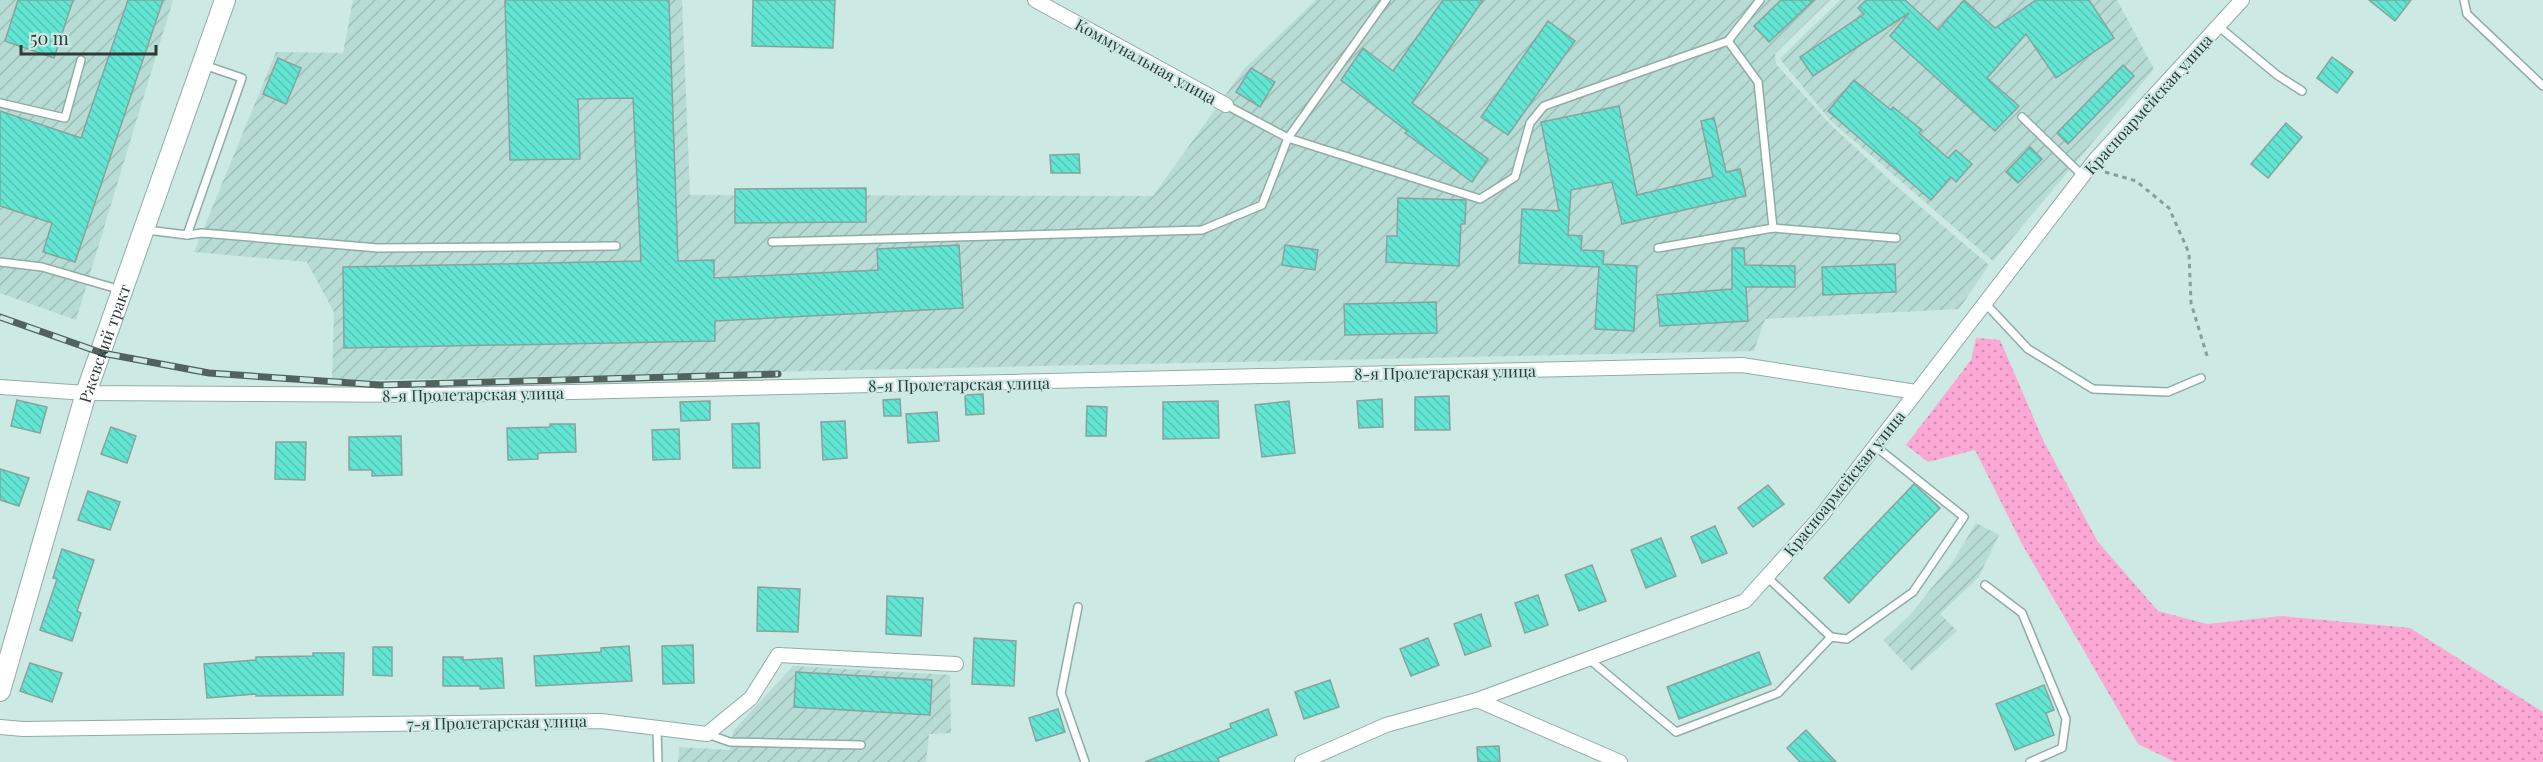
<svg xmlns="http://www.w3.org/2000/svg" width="2543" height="762" viewBox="0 0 2543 762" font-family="'Playfair Display',serif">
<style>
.industrial{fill:url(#industrial-furrows)}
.grass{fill:url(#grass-dots)}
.building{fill:url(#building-back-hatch);stroke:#88a39e;stroke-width:1.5}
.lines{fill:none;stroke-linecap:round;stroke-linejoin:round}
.service-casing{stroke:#91aca7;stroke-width:10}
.minor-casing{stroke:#91aca7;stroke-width:16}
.secondary-casing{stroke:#91aca7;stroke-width:22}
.path{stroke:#899e9a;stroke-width:3;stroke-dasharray:4.5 4.5;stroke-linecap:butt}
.service{stroke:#fff;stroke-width:7}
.minor{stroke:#fff;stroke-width:14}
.secondary{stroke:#fff;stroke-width:20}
.rail-casing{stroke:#52625f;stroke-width:7}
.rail{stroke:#cce9e3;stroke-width:4.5;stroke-dasharray:14;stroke-linecap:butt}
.labels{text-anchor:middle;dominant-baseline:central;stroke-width:4.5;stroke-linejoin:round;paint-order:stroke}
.street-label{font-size:16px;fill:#2f3b39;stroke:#cce9e3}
</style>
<defs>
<pattern id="industrial-furrows" width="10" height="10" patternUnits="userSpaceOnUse" patternTransform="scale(1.5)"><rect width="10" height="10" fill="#b7dcd5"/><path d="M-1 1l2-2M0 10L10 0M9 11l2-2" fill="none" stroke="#9ebeb8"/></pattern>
<pattern id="grass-dots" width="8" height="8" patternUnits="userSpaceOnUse" patternTransform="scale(1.5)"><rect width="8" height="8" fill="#fca8d5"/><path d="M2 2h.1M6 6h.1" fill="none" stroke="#cc8aae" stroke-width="1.8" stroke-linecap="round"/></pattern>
<pattern id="building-back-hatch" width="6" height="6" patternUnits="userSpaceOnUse" patternTransform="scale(1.5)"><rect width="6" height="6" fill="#62e5d2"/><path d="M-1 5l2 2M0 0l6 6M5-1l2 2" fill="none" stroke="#55c5b5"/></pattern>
</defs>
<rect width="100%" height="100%" fill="#cce9e3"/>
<!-- industrial -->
<g class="industrial">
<polygon points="0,0 173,0 76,320 0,293"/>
<polygon points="353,0 682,0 690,195 1153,196 1244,69 1316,0 1830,0 1775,54 1776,64 1828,122 1896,186 1989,265 1959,309 1765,319 1754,351 332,381 334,312 307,262 194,252 276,52 343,53"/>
<polygon points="1840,0 2117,0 2154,69 1993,261 1830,120 1780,59"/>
<polygon points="1976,523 1999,535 1978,578 1940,614 1957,631 1912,671 1883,640 1909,616 1952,563"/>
<polygon points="793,666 950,675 951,733 929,734 926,762 678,762 679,747 730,750 733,731"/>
</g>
<!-- grass -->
<polygon class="grass" points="1976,338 2000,340 2044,442 2098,542 2158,611 2207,624 2282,616 2410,628 2543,712 2543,762 2175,762 2138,744 2022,544 1975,450 1928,462 1906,445 1971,360"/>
<!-- building -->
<g class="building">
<polygon points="18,0 73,0 54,58 5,41"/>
<polygon points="128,0 163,0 75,262 43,252 52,223 0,206 0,111 81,138"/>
<polygon points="505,0 669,0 678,261 714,260 714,278 878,270 877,249 959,245 963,308 715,321 715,341 344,348 343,267 641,261 633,98 578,99 580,159 510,160"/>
<polygon points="753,0 835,0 833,48 752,46"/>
<polygon points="1443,0 1483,0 1412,103 1488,159 1472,182 1405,133 1407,131 1341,80 1363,48 1393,71"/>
<polygon points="1781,0 1814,0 1769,42 1754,26"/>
<polygon points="1866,0 1905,0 1938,30 1964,0 1995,28 2036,0 2089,0 2114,38 2056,78 2026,34 1987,78 2019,106 1995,131 1890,36 1909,13 1813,76 1800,57 1864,14 1858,8"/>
<polygon points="2369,0 2411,0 2395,21"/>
<polygon points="1548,21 1575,41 1508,135 1481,117"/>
<polygon points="2332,57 2353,72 2337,93 2317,78"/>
<polygon points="278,58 301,68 286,104 263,94"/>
<polygon points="2123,65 2134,76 2068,144 2057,133"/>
<polygon points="1251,68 1275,82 1260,107 1236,92"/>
<polygon points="1854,80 1891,110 1893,107 1922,130 1919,133 1948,158 1956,150 1972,164 1956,182 1951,177 1931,200 1828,111"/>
<polygon points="1619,106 1637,195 1713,177 1701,121 1714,118 1726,172 1740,169 1746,196 1622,224 1612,182 1571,190 1568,235 1582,236 1581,250 1604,251 1603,264 1637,266 1634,331 1595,329 1599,267 1519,263 1522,209 1559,211 1541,122"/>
<polygon points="2286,123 2302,137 2268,178 2251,164"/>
<polygon points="2030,147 2042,159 2018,183 2006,172"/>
<polygon points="1079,154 1080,173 1051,173 1050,155"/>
<polygon points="866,188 866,222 735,223 735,189"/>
<polygon points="1398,198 1466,200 1465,224 1461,224 1459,266 1386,262 1387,236 1397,236"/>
<polygon points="1285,245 1318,250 1315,270 1282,265"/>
<polygon points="1732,248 1744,248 1745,265 1795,266 1795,287 1746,287 1748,321 1660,326 1657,295 1732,289"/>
<polygon points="1895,264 1896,292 1823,295 1822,267"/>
<polygon points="1436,302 1437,333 1345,335 1344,304"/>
<polygon points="983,394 984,414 966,415 965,395"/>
<polygon points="1449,396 1450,430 1415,430 1415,397"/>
<polygon points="900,399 901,416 884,416 883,400"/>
<polygon points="1382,399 1383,427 1359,428 1357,401"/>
<polygon points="17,400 47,407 40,433 11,426"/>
<polygon points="710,401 710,420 681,421 680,402"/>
<polygon points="1218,401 1219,438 1163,439 1163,402"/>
<polygon points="1289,401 1295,453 1262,457 1255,405"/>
<polygon points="1087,406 1107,407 1106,436 1086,436"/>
<polygon points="937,412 939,441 908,443 906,414"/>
<polygon points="845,421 847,458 823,460 821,422"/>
<polygon points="759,423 760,468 733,468 732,424"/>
<polygon points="550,424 575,424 576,452 538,453 538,459 508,460 507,428 550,427"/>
<polygon points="111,427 136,436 127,463 101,454"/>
<polygon points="679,429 680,459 653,460 652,430"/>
<polygon points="401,436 402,475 372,476 372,470 349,470 349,437"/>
<polygon points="276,442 306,442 305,480 275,479"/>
<polygon points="0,469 29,478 19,506 0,500"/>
<polygon points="1914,484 1940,508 1849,603 1824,578"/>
<polygon points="1768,485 1784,504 1753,527 1738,508"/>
<polygon points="88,491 120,502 110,530 78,520"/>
<polygon points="1715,526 1727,553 1702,563 1691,537"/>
<polygon points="1661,538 1676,576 1646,588 1631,550"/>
<polygon points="62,549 94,560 77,611 81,613 72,641 40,630 57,579 53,578"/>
<polygon points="1592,565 1606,601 1579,611 1565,575"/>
<polygon points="758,587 800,589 798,632 757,631"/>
<polygon points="1538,595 1548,625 1525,633 1515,603"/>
<polygon points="887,596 923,598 921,636 886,634"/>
<polygon points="1481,614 1491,646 1465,655 1454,624"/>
<polygon points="974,638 1016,641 1014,686 972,684"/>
<polygon points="1428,638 1439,665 1411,676 1400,649"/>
<polygon points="693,645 694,683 663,684 662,646"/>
<polygon points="629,646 632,681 536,686 534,656 601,652 601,648"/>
<polygon points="373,647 392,647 392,676 373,675"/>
<polygon points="1759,652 1771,684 1679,719 1667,687"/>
<polygon points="313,653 344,653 343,695 256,696 256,694 207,698 204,664 256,660 256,657 313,656"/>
<polygon points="443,657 463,657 463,660 502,658 504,688 480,689 480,686 443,686"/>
<polygon points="30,663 62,673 52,702 20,691"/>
<polygon points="796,672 932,680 930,715 794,707"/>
<polygon points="1330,680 1339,707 1304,719 1295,692"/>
<polygon points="2044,685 2054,710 2046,713 2054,735 2015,750 1996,704"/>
<polygon points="1058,709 1065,732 1036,741 1029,718"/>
<polygon points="1268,709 1277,735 1218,758 1219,762 1145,762 1231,728 1230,724"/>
<polygon points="1806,730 1836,762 1800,762 1787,748"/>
<polygon points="1499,746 1500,762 1478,762 1477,747"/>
</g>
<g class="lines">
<defs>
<g id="service">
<polyline points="1386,0 1288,138 1480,199 1515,177 1530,123 1544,106 1728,41 1758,82 1773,228 1658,248"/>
<polyline points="2464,0 2467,14 2543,86"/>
<polyline points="2218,26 2277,75 2302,91"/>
<polyline points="1728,41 1760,0"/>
<polyline points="0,103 65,118 81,60"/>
<polyline points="2022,117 2083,176"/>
<polyline points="1773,228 1896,238"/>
<polyline points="147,230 187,235 242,78 204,65"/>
<polyline points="187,235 202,233 378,248 616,246"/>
<polyline points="772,242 1202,230 1262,205 1288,138 1226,105"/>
<polyline points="0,262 42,267 121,290"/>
<polyline points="1985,303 2028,349 2093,389 2168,392 2201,378"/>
<polyline points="1767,577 1831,637 1847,639 1913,592 1964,517 1875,446"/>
<polyline points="1985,585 2022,613 2066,719 2062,748 2030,762"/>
<polyline points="1078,607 1061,693 1085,762"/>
<polyline points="1589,659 1676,732 1778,693 1831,637"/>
<polyline points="657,729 658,762"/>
<polyline points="707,734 730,742 861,745"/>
</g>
<g id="minor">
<polyline points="1035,0 1226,105"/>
<polyline points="0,387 86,393 442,395 1742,365 1916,392"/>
<polyline points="1477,700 1620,762"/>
<polyline points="0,727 23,729 601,721 707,734 751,698 778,655 956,664"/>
<polyline points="1302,762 1386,725 1477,700 1745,601 1822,515 2095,160 2242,0"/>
</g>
<g id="secondary">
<path id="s1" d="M0 691 86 393 225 0"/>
</g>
</defs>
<!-- service casing -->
<use href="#service" class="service-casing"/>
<!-- minor casing -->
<use href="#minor" class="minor-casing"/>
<!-- secondary casing -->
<use href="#secondary" class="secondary-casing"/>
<!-- path -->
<polyline class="path" points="2105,172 2136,181 2169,208 2189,253 2191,303 2208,359"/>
<!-- service -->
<use href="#service" class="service"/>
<!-- minor -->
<use href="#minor" class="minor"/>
<!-- secondary -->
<use href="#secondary" class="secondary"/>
<defs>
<polyline id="rail" points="0,317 102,353 209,373 380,385 778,374"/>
</defs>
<!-- rail casing -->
<use href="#rail" class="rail-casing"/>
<!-- rail -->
<use href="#rail" class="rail"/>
</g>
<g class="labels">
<!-- street labels -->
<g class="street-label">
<text transform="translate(1146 61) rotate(29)">Коммунальная улица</text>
<text transform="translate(2148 104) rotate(-48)">Красноармейская улица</text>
<text stroke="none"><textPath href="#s1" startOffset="363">Ржевский тракт</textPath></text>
<text transform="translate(1445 372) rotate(-1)">8-я Пролетарская улица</text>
<text transform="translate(959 384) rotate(-1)">8-я Пролетарская улица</text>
<text transform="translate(473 394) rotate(-1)">8-я Пролетарская улица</text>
<text transform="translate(1844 483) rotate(-51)">Красноармейская улица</text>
<text transform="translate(497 722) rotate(-1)">7-я Пролетарская улица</text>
</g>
</g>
<!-- scale -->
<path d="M21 45v9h135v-9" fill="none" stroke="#2f3b39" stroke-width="3"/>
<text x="30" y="45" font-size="18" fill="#2f3b39" stroke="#cce9e3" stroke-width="4.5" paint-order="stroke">50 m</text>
</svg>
